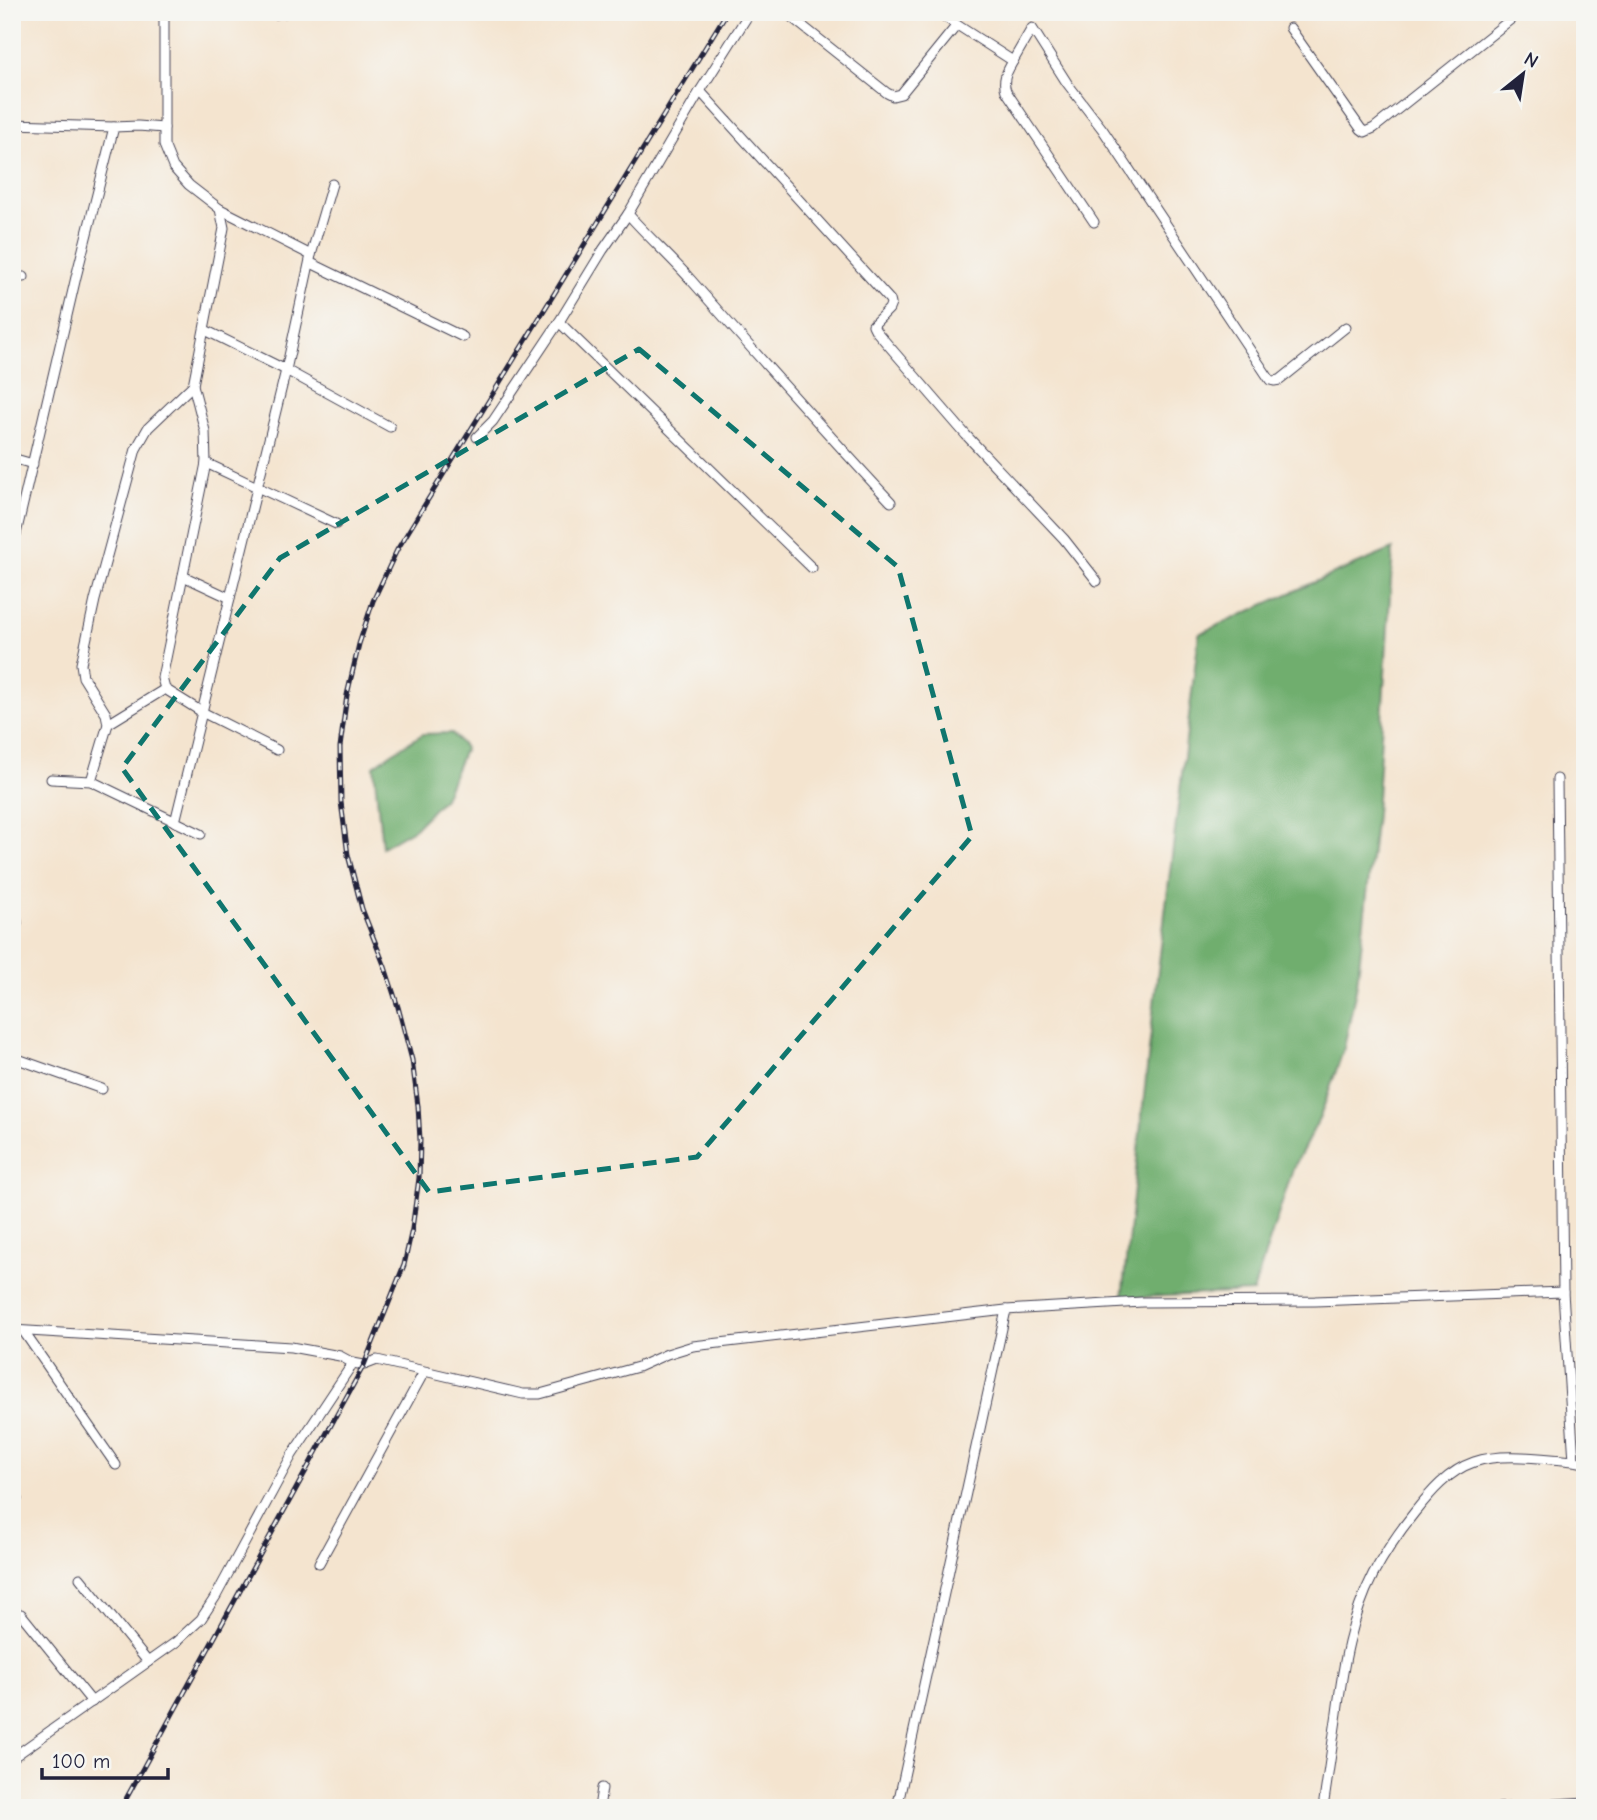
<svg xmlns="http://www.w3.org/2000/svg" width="1597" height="1820" viewBox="0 0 1597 1820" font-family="'Comic Neue',sans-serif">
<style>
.forest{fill:#70ae6e;stroke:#496854;stroke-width:2}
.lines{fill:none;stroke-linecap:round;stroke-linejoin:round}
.minor-casing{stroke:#423f51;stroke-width:11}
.minor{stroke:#fff;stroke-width:9}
.rail-casing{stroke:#22223b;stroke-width:5}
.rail{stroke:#f6f6f2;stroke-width:2.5;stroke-dasharray:8;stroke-linecap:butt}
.marked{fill:none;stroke:#0f766e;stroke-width:5;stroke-dasharray:14 9;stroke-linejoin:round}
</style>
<rect width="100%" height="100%" fill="#f6f6f2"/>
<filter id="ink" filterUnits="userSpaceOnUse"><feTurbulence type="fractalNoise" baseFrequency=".0143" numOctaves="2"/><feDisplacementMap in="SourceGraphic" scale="14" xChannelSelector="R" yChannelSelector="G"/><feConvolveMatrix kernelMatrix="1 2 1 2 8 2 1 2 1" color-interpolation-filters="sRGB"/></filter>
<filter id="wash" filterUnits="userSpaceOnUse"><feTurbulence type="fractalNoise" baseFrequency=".00686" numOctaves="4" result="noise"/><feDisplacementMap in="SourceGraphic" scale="28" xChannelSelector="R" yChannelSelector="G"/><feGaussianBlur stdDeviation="1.57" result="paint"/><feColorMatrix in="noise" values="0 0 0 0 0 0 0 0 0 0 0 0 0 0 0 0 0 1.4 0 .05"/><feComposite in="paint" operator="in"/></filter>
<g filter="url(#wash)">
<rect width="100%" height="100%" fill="#f4e4cf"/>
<!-- forest -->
<g class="forest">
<polygon points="1393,549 1376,814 1357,984 1344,1048 1320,1117 1293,1169 1253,1292 1122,1298 1155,995 1199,634 1308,585"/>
<polygon points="452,733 465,748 444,798 415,828 382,847 374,766 392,753 423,734"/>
</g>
</g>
<g filter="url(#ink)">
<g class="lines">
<defs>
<g id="minor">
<polyline points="164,12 164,145 173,167 189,185 220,209 311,255"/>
<polyline points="267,12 275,14 289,12"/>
<polyline points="785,12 887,93 893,96 901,94 957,25"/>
<polyline points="937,12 1013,61 1032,28 1067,83 1103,130 1270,380 1274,381 1280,380 1346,327"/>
<polyline points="1290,28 1361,129 1365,132 1374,128 1520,12"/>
<path d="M1013 61C1007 72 1002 79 1006 91L1094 222"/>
<polyline points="700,91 890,300 891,304 889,309 873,325 876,331 966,435 1064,539 1097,581"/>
<polyline points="12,124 114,127"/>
<polyline points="220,209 224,228 193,385 205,431 206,463 162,678 165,689 202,712 277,750"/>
<path d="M628 214C648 237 671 257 691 280 757 355 823 429 891 502"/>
<polyline points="311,263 463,337"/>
<polyline points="12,277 24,277"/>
<polyline points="559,322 812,568"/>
<polyline points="205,330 286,370 390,427"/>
<polyline points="477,437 493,421 559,322 603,250 628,214 700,91 750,12"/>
<polyline points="12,458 33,464"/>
<polyline points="206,463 336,524"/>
<polyline points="12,551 76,277 114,127 138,126 164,128"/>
<polyline points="183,576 230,598"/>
<polyline points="108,724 165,689"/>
<polyline points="51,779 91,781 201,834"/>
<polyline points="1557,779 1563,1292"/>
<polyline points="91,781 108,724 106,714 83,677 81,664 95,600 136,449 148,428 193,385"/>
<polyline points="175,822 286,370 311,255 332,184"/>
<polyline points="12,910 16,912 17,924 12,937"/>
<polyline points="12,1057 102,1089"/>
<polyline points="12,1330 291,1347 340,1356 353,1363 364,1365 377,1360 523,1394 540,1394 638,1367 667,1354 693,1346 1006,1310 1142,1302 1315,1301 1563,1292 1574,1461"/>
<polyline points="24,1332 116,1465"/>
<polyline points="12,1492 17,1499"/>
<polyline points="319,1563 424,1372"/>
<polyline points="80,1578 148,1662"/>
<polyline points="21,1614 92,1702"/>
<polyline points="12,1758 176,1642 201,1619 216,1596 292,1455 353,1363"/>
<polyline points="599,1808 602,1788"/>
<polyline points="897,1808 1006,1310"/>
<path d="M1323 1808C1328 1776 1332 1745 1337 1713 1343 1666 1351 1618 1373 1575 1384 1554 1399 1532 1414 1513 1430 1493 1448 1471 1474 1462 1503 1452 1543 1459 1574 1461L1585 1463"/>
<polyline points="1499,1808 1585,1802"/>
</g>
</defs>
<!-- minor casing -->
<use href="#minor" class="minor-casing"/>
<!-- minor -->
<use href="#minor" class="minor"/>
<defs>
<polyline id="rail" points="121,1808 364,1365 404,1265 412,1229 419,1178 420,1140 418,1106 412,1060 398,1007 385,967 362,909 348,855 341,802 340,747 347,695 359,644 373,601 397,550 727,12"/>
</defs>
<!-- rail casing -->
<use href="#rail" class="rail-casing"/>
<!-- rail -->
<use href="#rail" class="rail"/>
</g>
</g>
<!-- marked area -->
<path class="marked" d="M639 349 898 567 972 836 697 1157 429 1192 122 768 280 558Z"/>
<!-- margin -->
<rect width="1597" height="1820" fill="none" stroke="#f6f6f2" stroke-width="42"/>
<!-- north arrow -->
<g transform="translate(1523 74) rotate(30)" stroke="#f6f6f2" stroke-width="5" paint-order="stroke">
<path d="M0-5L12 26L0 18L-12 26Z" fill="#22223b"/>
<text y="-10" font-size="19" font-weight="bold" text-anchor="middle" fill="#22223b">N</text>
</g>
<!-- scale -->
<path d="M42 1768v10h126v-10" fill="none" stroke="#22223b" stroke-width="3.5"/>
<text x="52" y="1768" font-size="21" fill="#22223b" stroke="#f6f6f2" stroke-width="5" paint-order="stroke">100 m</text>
</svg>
